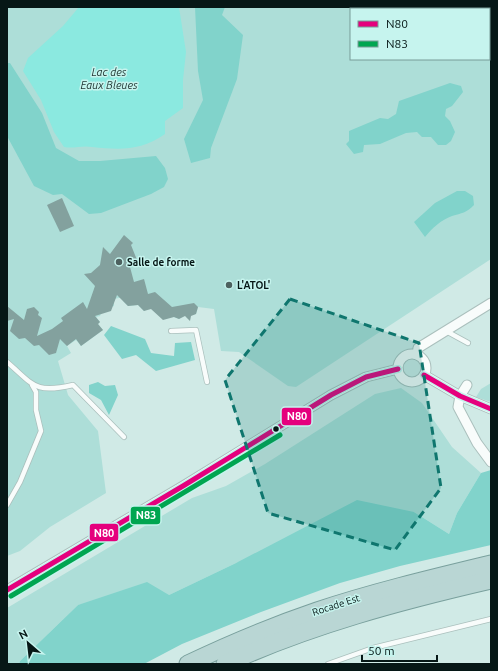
<svg xmlns="http://www.w3.org/2000/svg" width="498" height="671" viewBox="0 0 498 671" font-family="Ubuntu,sans-serif">
<style>
.green{fill:#added8;fill-rule:evenodd}
.forest{fill:#81d3cb}
.water{fill:#8be9e0}
.building{fill:#83a19e}
.lines{fill:none;stroke-linecap:round;stroke-linejoin:round}
.lane-casing{stroke:#abc0bd;stroke-width:6}
.street-casing{stroke:#abc0bd;stroke-width:11}
.highway-casing{stroke:#79a09d;stroke-width:19}
.lane{stroke:#f8fcfb;stroke-width:4.5}
.street{stroke:#f8fcfb;stroke-width:9}
.highway{stroke:#b9d6d4;stroke-width:17}
.bus-1-casing{stroke:#c6f4ee;stroke-width:8}
.bus-2-casing{stroke:#c6f4ee;stroke-width:8}
.bus-1{stroke:#e5007d;stroke-width:5}
.bus-2{stroke:#00a651;stroke-width:5}
.marked{fill:#0f766e;fill-opacity:0.2;stroke:#0f766e;stroke-width:3;stroke-dasharray:8 5;stroke-linejoin:round}
.poi-dot{fill:#4d615f;stroke:#c6f4ee;stroke-width:1.5}
.bus-dot{fill:#061716;stroke:#c6f4ee;stroke-width:1.5}
.labels{text-anchor:middle;dominant-baseline:central;stroke-width:3;stroke-linejoin:round;paint-order:stroke}
.poi-label{font-size:10px;font-weight:bold;fill:#061716;stroke:#c6f4ee;text-anchor:start}
.street-label{font-size:10px;fill:#061716;stroke:#c6f4ee}
.water-label{font-size:11px;font-style:italic;fill:#1d3330;stroke:#c6f4ee}
.line-badge{stroke:#c6f4ee;stroke-width:1.5}
.badge-label{font-size:11px;text-anchor:middle;font-weight:bold;fill:#fff}
</style>
<rect width="100%" height="100%" fill="#d0eae6"/>
<!-- green -->
<g class="green">
<path d="M7 7H491V259L296 387 288 386 239 352 221 351 214 309 198 307 196 314 183 316 179 319 150 308 144 311 138 305 128 306 123 301 124 297 114 299V306L111 307V311H102L100 316 96 317 100 322 98 324 103 330 81 346 76 340 67 346 71 353 58 361 68 395 98 431 106 493 50 527 20 551 7 556ZM351 9H489V59H351Z"/>
<polygon points="491,383 491,402 476,397 481,389"/>
<polygon points="401,388 422,403 452,447 481,473 457,513 449,534 414,512 236,563 169,595 78,605 20,661 19,664 7,664 7,608 192,498 226,486 265,464 375,394"/>
</g>
<!-- forest -->
<g class="forest">
<polygon points="195,7 225,7 222,15 243,35 237,79 211,148 210,158 191,163 184,139 203,100 198,71"/>
<polygon points="366,7 395,7 395,9 364,9"/>
<polygon points="7,63 10,63 42,113 56,148 79,161 100,161 156,156 165,168 168,179 164,187 151,194 101,213 89,214 62,194 53,195 34,186 7,136"/>
<polygon points="450,83 461,86 463,92 452,106 446,109 445,116 450,121 455,132 451,141 446,145 438,145 431,137 422,137 417,132 406,133 380,144 364,145 363,152 354,154 346,144 349,141 349,131 380,118 388,119 396,114 399,101"/>
<path d="M457 191H465L473 196 474 205C466 213 462 213 452 216 441 220 432 228 425 237L414 222 435 203Z"/>
<polygon points="111,326 145,339 151,353 174,356 175,343 191,342 195,360 156,371 136,355 122,359 104,335"/>
<polygon points="98,382 105,386 115,385 118,395 109,415 101,400 89,393 89,385"/>
<polygon points="491,470 491,545 400,566 340,583 261,612 182,644 144,664 19,664 20,661 78,605 147,582 169,595 236,563 357,500 414,512 449,534 457,513 481,473"/>
</g>
<!-- water -->
<path class="water" d="M79 7H179L186 52 183 80V108L165 121V134C140 151 121 150 92 147 82 145 74 149 64 147L54 132 41 100 23 71 28 58 63 26Z"/>
<!-- building -->
<g class="building">
<polygon points="62,198 74,226 60,232 47,205"/>
<polygon points="124,235 133,243 131,245 139,265 130,267 134,282 144,279 148,294 155,292 172,307 194,303 198,307 196,314 191,316 190,321 185,316 179,319 174,317 163,320 151,309 144,311 138,305 128,306 117,295 111,311 95,316 100,322 98,324 103,330 81,346 76,339 67,346 60,339 56,353 49,355 39,345 34,346 25,338 19,339 10,331 14,319 7,321 7,306 24,320 27,309 34,307 39,312 38,315 42,318 37,336 52,329 63,321 61,318 83,302 87,309 95,286 84,274 91,273 100,265 103,247 110,254"/>
</g>
<g class="lines">
<defs>
<g id="lane">
<polyline points="171,331 196,330 207,382"/>
<polyline points="446,331 468,343"/>
<path d="M7 362C34 385 34 394 73 385L124 437"/>
<polyline points="7,505 20,482 41,431 36,410 36,392 32,385"/>
<polyline points="328,664 373,648 491,619"/>
</g>
<g id="street">
<circle cx="412" cy="368" r="14"/>
<polyline points="417,355 418,348 491,303"/>
<polyline points="424,375 460,396 491,409"/>
<polyline points="467,385 460,396 458,407 477,443 491,462"/>
<polyline points="7,590 183,486 331,395 366,377 398,369"/>
</g>
<g id="highway">
<path d="M188 664C230 644 273 626 317 611 374 592 433 578 491 564"/>
<path d="M225 664C310 625 400 601 491 580"/>
</g>
</defs>
<!-- lane casing -->
<use href="#lane" class="lane-casing"/>
<!-- street casing -->
<use href="#street" class="street-casing"/>
<!-- highway casing -->
<use href="#highway" class="highway-casing"/>
<!-- lane -->
<use href="#lane" class="lane"/>
<!-- street -->
<use href="#street" class="street"/>
<!-- highway -->
<use href="#highway" class="highway"/>
<defs>
<g id="bus-1">
<polyline points="424,375 460,396 491,409"/>
<polyline points="7,590 183,486 331,395 366,377 398,369"/>
</g>
<polyline id="bus-2" points="11,596 280,435"/>
</defs>
<!-- bus-1 casing -->
<use href="#bus-1" class="bus-1-casing"/>
<!-- bus-2 casing -->
<use href="#bus-2" class="bus-2-casing"/>
<!-- bus-1 -->
<use href="#bus-1" class="bus-1"/>
<!-- bus-2 -->
<use href="#bus-2" class="bus-2"/>
</g>
<!-- marked area -->
<path class="marked" d="M290 299 419 343 441 488 395 550 268 513 225 380Z"/>
<!-- markers -->
<g class="poi-dot">
<circle cx="119" cy="262" r="4"/>
<circle cx="229" cy="285" r="4"/>
</g>
<circle class="bus-dot" cx="276" cy="429" r="3.5"/>
<g class="labels">
<!-- poi labels -->
<g class="poi-label">
<text x="127" y="262">Salle de forme</text>
<text x="237" y="285">L'ATOL'</text>
</g>
<!-- street labels -->
<g class="street-label">
<text transform="translate(336 605) rotate(-18)">Rocade Est</text>
</g>
<!-- water labels -->
<g class="water-label">
<text x="109" y="72">Lac des<tspan x="109" dy="13">Eaux Bleues</tspan></text>
</g>
</g>
<g class="line-badge">
<rect x="281" y="407" width="31" height="19" rx="4" fill="#e5007d"/>
<rect x="130" y="506" width="31" height="19" rx="4" fill="#00a651"/>
<rect x="89" y="523" width="30" height="19" rx="4" fill="#e5007d"/>
</g>
<g class="badge-label">
<text x="297" y="420">N80</text>
<text x="146" y="519">N83</text>
<text x="104" y="537">N80</text>
</g>
<!-- border -->
<rect width="498" height="671" fill="none" stroke="#061716" stroke-width="16"/>
<!-- legend -->
<rect x="350" y="8" width="140" height="52" fill="#c6f4ee" stroke="#799c98"/>
<rect x="358" y="21" width="20" height="6" fill="#e5007d" stroke="#799c98"/>
<text x="386" y="28" font-size="12" fill="#061716">N80</text>
<rect x="358" y="41" width="20" height="6" fill="#00a651" stroke="#799c98"/>
<text x="386" y="48" font-size="12" fill="#061716">N83</text>
<!-- north arrow -->
<g transform="translate(28 643) rotate(332)" stroke="#c6f4ee" stroke-width="3" paint-order="stroke">
<path d="M0-3L7 15L0 10L-7 15Z" fill="#061716"/>
<text y="-6" font-size="11" font-weight="bold" text-anchor="middle" fill="#061716">N</text>
</g>
<!-- scale -->
<path d="M362 655v6h75v-6" fill="none" stroke="#061716" stroke-width="2"/>
<text x="368" y="655" font-size="12" fill="#061716" stroke="#c6f4ee" stroke-width="3" paint-order="stroke">50 m</text>
</svg>
